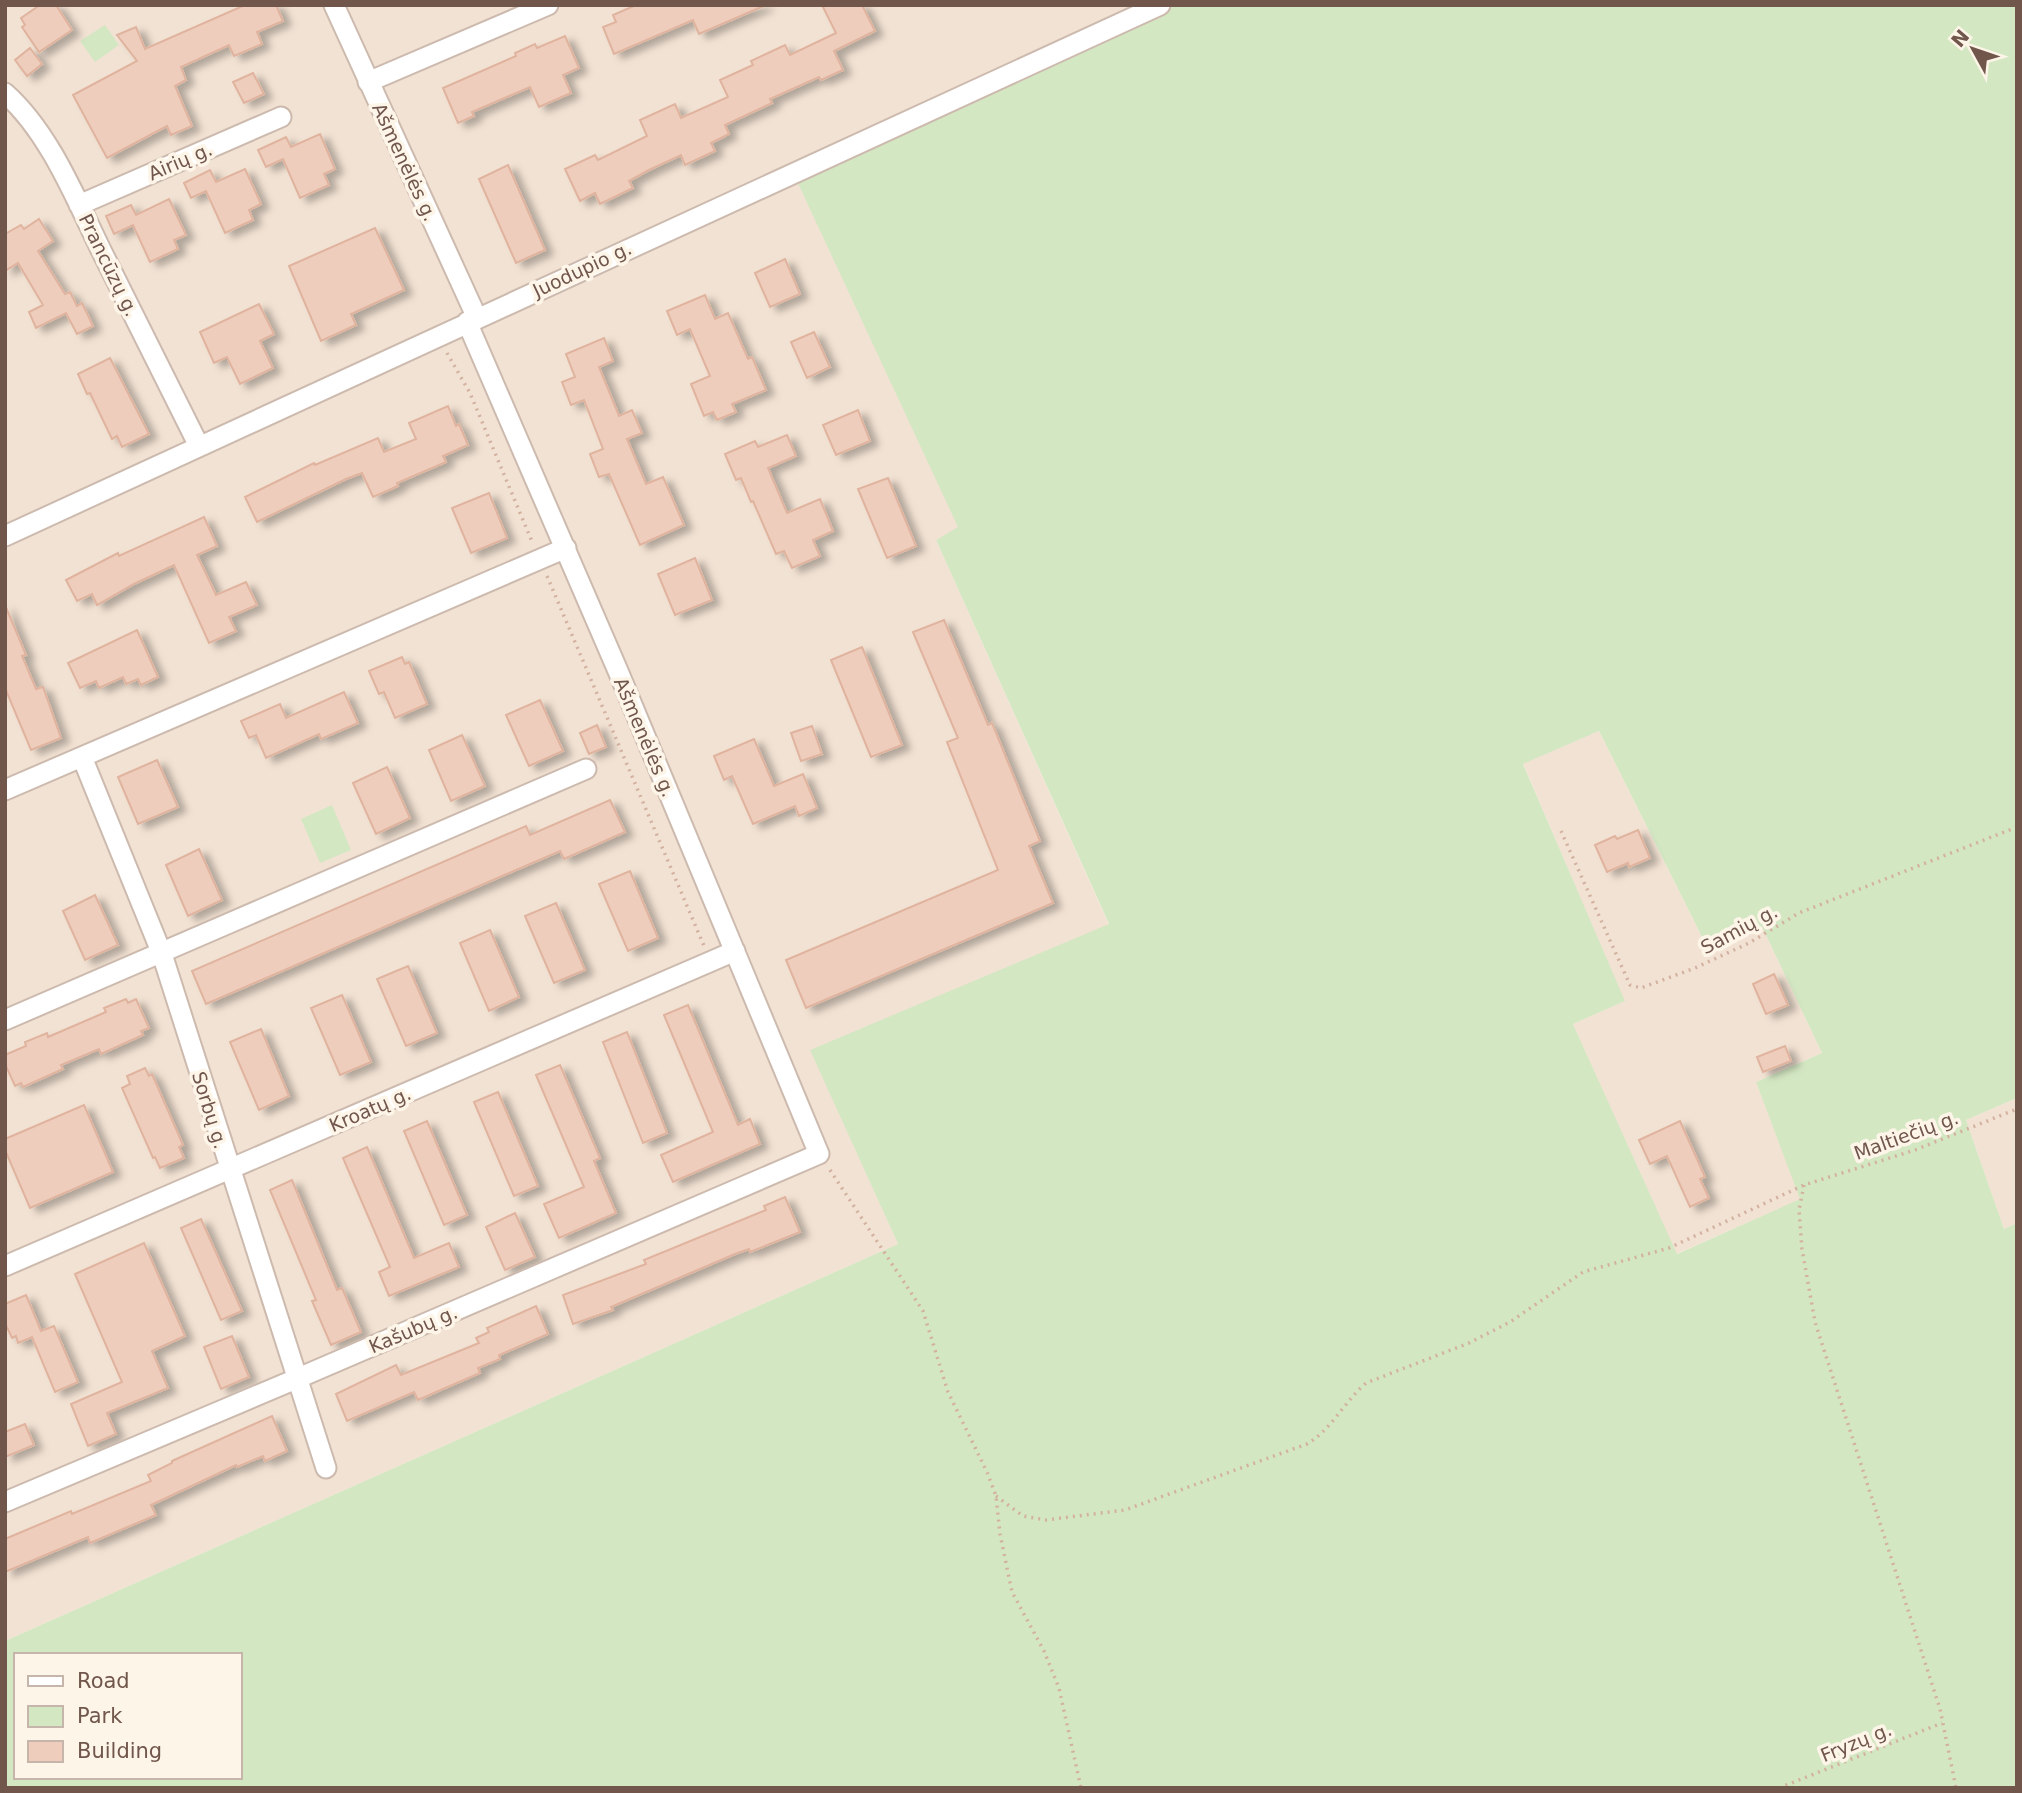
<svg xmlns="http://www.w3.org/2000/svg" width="2022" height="1793" font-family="'DejaVu Sans',sans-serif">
  <defs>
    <filter id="shadow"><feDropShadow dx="8" dy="4.5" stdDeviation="3.5" flood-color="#0004"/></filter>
  </defs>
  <rect width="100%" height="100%" fill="#fbf0e4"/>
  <path fill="#f2e2d3" d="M5 5H1136L925 101 930 114 959 528 936 540 1109 925 811 1050 898 1244 5 1641Z
    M1599 731 1708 949 1762 927 1822 1053 1756 1082 1801 1199 1676 1254 1573 1024 1624 1001 1523 763Z
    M2017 1098V1223L2004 1229 1966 1120Z"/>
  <path fill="#d4e7c3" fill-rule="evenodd" d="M1174 5H2017V1098L1966 1120 2004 1229 2017 1223V1788H5V1641L898 1244 810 1050 1109 924 936 540 958 527 795 177ZM1599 731 1708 949 1762 927 1822 1053 1756 1082 1800 1199 1677 1254 1573 1024 1625 1001 1523 764ZM16 1655H240V1777H16Z
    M105 25 119 45 95 62 80 41Z
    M332 805 351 850 320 863 301 819Z"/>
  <path fill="#eecdbd" stroke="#e0b39e" stroke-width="2" filter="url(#shadow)" d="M40 5H56L72 30 39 52 22 27 25 25 21 18Z
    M245 5H276L283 21 257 32 262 44 234 56 229 45 181 67 186 80 175 86 192 126 171 135 167 126 107 158 73 95 137 61 117 35 136 27 145 49Z
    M636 5H766L699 34 693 20 614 54 603 27 616 22 613 15Z
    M822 5H862L875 31 834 51 843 70 821 80 819 77 770 99 772 103 725 125 729 134 711 143 715 151 685 165 681 155 649 170 629 181 633 188 600 204 595 193 580 201 565 169 595 155 598 160 647 136 640 120 675 104 681 118 728 97 720 80 753 65 751 61 785 45 790 55 836 33Z
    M565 36 579 68 563 75 571 93 539 107 530 87 472 112 474 116 458 123 443 88 516 56 515 53 535 44 537 48Z
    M30 48 42 64 27 76 15 60Z
    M253 73 264 94 244 103 233 82Z
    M320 134 335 169 324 174 329 185 300 198 283 159 266 167 258 150 286 137 291 147Z
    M508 165 545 250 516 263 479 179Z
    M245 169 261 204 249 210 253 220 225 233 206 191 191 198 184 183 210 170 216 182Z
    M169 199 186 235 174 240 178 249 150 262 133 225 114 234 106 216 131 205 136 215Z
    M39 219 53 241 38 251 65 294 70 292 77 306 82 303 93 326 77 334 66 313 36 328 29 312 43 305 18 263 5 271V234L21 225 24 229Z
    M375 228 404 290 351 314 356 325 321 341 289 266Z
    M785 259 800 294 770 307 755 273Z
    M705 295 715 319 728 313 748 359 752 357 766 390 732 404 736 412 717 420 713 412 704 416 691 384 710 376 690 329 677 335 667 311Z
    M259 304 274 334 260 341 273 368 240 384 227 357 214 363 200 332Z
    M814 332 830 367 807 378 791 342Z
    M604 338 613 361 599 367 619 416 632 410 642 433 627 439 646 484 663 477 684 525 640 545 609 474 599 477 590 454 603 449 584 400 571 405 562 382 575 377 566 354Z
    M110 358 149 434 122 447 117 436 112 439 90 393 87 394 78 374Z
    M448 406 456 426 459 424 468 445 443 456 446 462 397 483 398 486 373 497 362 473 346 479 257 522 245 497 314 463 315 465 378 438 384 452 416 439 409 423Z
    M858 410 870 441 836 455 823 425Z
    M787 435 796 456 768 468 787 513 820 499 833 531 813 540 820 556 792 568 784 551 776 554 753 501 751 502 741 478 736 480 725 454 755 441 758 447Z
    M888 478 916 546 887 558 858 489Z
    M489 493 507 538 471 553 452 508Z
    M204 517 217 546 197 555 216 595 246 582 257 605 229 617 236 631 209 643 174 565 134 584 97 605 92 594 77 601 66 580 118 553 119 556Z
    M695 558 712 600 675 615 658 574Z
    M5 605 26 655 22 656 36 689 43 687 61 738 31 750 5 688Z
    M944 620 988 725 992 723 1040 841 1029 846 1053 903 806 1008 786 960 998 870 947 742 958 738 913 632Z
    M137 630 158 677 141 685 138 679 126 684 123 677 99 688 96 681 80 688 68 663Z
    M862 647 902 745 871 757 831 660Z
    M402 657 405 664 409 662 427 704 395 718 384 692 379 694 369 671Z
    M344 692 358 723 321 739 319 734 266 758 256 735 249 738 241 721 280 704 286 718Z
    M540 700 563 751 529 766 506 715Z
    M597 725 606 747 589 754 580 733Z
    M812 726 822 754 801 761 791 733Z
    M462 735 485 786 451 801 429 750Z
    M754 739 774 786 803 774 817 808 799 816 795 806 753 824 732 776 724 780 714 756Z
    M157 760 178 807 138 824 118 777Z
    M387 767 410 818 376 834 353 783Z
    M610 800 625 832 564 859 560 851 206 1004 192 971 526 826 530 835Z
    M1638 830 1650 858 1629 867 1628 863 1607 872 1595 845 1615 836 1617 839Z
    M199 849 222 900 188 916 166 865Z
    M630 871 658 938 628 951 599 884Z
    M95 895 118 945 85 960 63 911Z
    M556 903 585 970 554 983 525 916Z
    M490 930 519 997 489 1011 460 943Z
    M408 966 437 1033 406 1046 377 979Z
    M1774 974 1788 1005 1766 1014 1753 984Z
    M342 995 371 1062 340 1075 311 1008Z
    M126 999 128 1003 136 999 149 1028 141 1031 143 1035 101 1054 99 1049 61 1065 63 1069 23 1087 21 1083 15 1086 5 1064V1055L26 1046 25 1042 47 1033 48 1037 106 1012 104 1008Z
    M688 1005 738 1125 750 1119 760 1144 673 1182 661 1155 713 1132 664 1015Z
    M261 1029 289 1096 259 1110 230 1042Z
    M627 1032 667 1133 643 1143 603 1042Z
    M1785 1046 1791 1061 1763 1072 1757 1057Z
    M560 1065 600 1158 594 1161 616 1213 559 1238 544 1204 584 1187 536 1075Z
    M145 1068 149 1076 152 1074 183 1145 179 1147 184 1158 160 1168 155 1157 153 1158 122 1088 130 1084 127 1076Z
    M498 1092 538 1186 514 1196 474 1102Z
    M84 1105 113 1172 30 1208 5 1150V1139Z
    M427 1121 467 1215 444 1225 404 1131Z
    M1680 1121 1705 1177 1700 1179 1709 1198 1690 1207 1667 1156 1650 1164 1639 1140Z
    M367 1147 414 1258 449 1243 459 1267 389 1296 379 1272 390 1267 343 1158Z
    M292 1180 337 1290 342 1288 361 1332 331 1345 312 1301 316 1300 270 1190Z
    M785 1197 800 1232 750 1252 749 1249 735 1254 611 1307 613 1310 573 1324 563 1295 646 1264 644 1260 766 1210 764 1206Z
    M515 1213 535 1257 505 1270 486 1227Z
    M201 1219 242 1311 221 1320 181 1228Z
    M144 1243 185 1336 152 1351 168 1388 107 1413 116 1434 88 1446 71 1404 122 1382 75 1274Z
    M26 1295 41 1331 54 1326 78 1382 55 1392 32 1337 18 1343 16 1336 12 1338 5 1323V1304Z
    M536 1306 548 1334 499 1355 500 1359 478 1368 480 1373 443 1389 418 1400 414 1392 347 1421 336 1394 396 1365 401 1375 479 1343 476 1338 489 1332 487 1328Z
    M232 1336 249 1377 221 1389 204 1347Z
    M272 1416 287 1451 265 1461 263 1456 237 1467 236 1465 151 1505 156 1515 90 1543 88 1537 5 1572V1539L71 1511 72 1514 151 1481 148 1475 172 1463V1461Z
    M25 1424 34 1445 5 1457V1432Z"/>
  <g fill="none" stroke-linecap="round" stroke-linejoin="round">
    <g stroke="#cdbaae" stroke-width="23">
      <path id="minor" d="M334 5 477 318
        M368 82 548 5
        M5 93C49 132 75 197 100 248 133 314 166 380 199 446
        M79 205 281 117
        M5 536 1160 5
        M82 757 162 954 326 1468
        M5 790 566 548
        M5 1020 586 769
        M5 1266 735 951
        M5 1502 296 1379 819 1154 618 671 467 322"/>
    </g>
    <path stroke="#d3b1a0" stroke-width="3.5" stroke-dasharray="2 5" stroke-linecap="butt" d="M447 353 470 393 533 544
      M547 576 704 946
      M1561 831 1630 985 1641 988 1695 968 1749 943 1799 913 2017 827
      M830 1170 923 1311 948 1392 987 1472 996 1496 1000 1534 1012 1592 1044 1651 1059 1688 1081 1788
      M1804 1185 1799 1210 1802 1249 1815 1322 1940 1709 1956 1788
      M996 1496 1023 1516 1046 1520 1125 1510 1307 1444C1332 1429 1344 1402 1366 1383L1469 1343 1510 1322 1583 1272 1669 1248 1804 1185 1915 1150 2017 1109
      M1779 1788 1942 1723"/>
    <use href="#minor" stroke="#fff" stroke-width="19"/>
  </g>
  <g text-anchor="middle" stroke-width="7" stroke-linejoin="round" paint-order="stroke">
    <g font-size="19" fill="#71564b" stroke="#fef5e9">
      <text transform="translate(180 161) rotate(-23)" y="7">Airių g.</text>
      <text transform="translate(405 162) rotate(65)" y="7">Ašmenėlės g.</text>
      <text transform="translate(109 265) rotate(64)" y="7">Prancūzų g.</text>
      <text transform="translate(582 269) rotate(-25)" y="7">Juodupio g.</text>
      <text transform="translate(645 737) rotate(67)" y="7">Ašmenėlės g.</text>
      <text transform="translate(1739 929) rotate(-28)" y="7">Samių g.</text>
      <text transform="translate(370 1109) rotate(-23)" y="7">Kroatų g.</text>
      <text transform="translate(210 1110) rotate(73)" y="7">Sorbų g.</text>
      <text transform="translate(1906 1135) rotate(-20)" y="7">Maltiečių g.</text>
      <text transform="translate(413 1329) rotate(-23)" y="7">Kašubų g.</text>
      <text transform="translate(1856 1742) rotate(-22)" y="7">Fryzų g.</text>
    </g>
  </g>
  <rect width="2022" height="1793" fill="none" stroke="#71564b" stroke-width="14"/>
  <rect x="14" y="1653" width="228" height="126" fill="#fef5e9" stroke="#c6b5aa" stroke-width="2"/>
  <rect x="28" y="1676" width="35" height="10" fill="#ffffff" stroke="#c6b5aa" stroke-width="2"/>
  <text x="77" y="1688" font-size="21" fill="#71564b">Road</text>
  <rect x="28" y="1706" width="35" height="21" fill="#d4e7c3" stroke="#c6b5aa" stroke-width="2"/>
  <text x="77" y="1723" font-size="21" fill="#71564b">Park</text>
  <rect x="28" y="1741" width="35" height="21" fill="#eecdbd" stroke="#c6b5aa" stroke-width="2"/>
  <text x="77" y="1758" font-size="21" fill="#71564b">Building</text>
  <g transform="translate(1973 49) rotate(310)" stroke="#fef5e9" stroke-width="5" paint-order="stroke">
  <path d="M0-5L12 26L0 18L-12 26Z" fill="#71564b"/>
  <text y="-10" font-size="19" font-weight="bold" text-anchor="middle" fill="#71564b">N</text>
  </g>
</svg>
